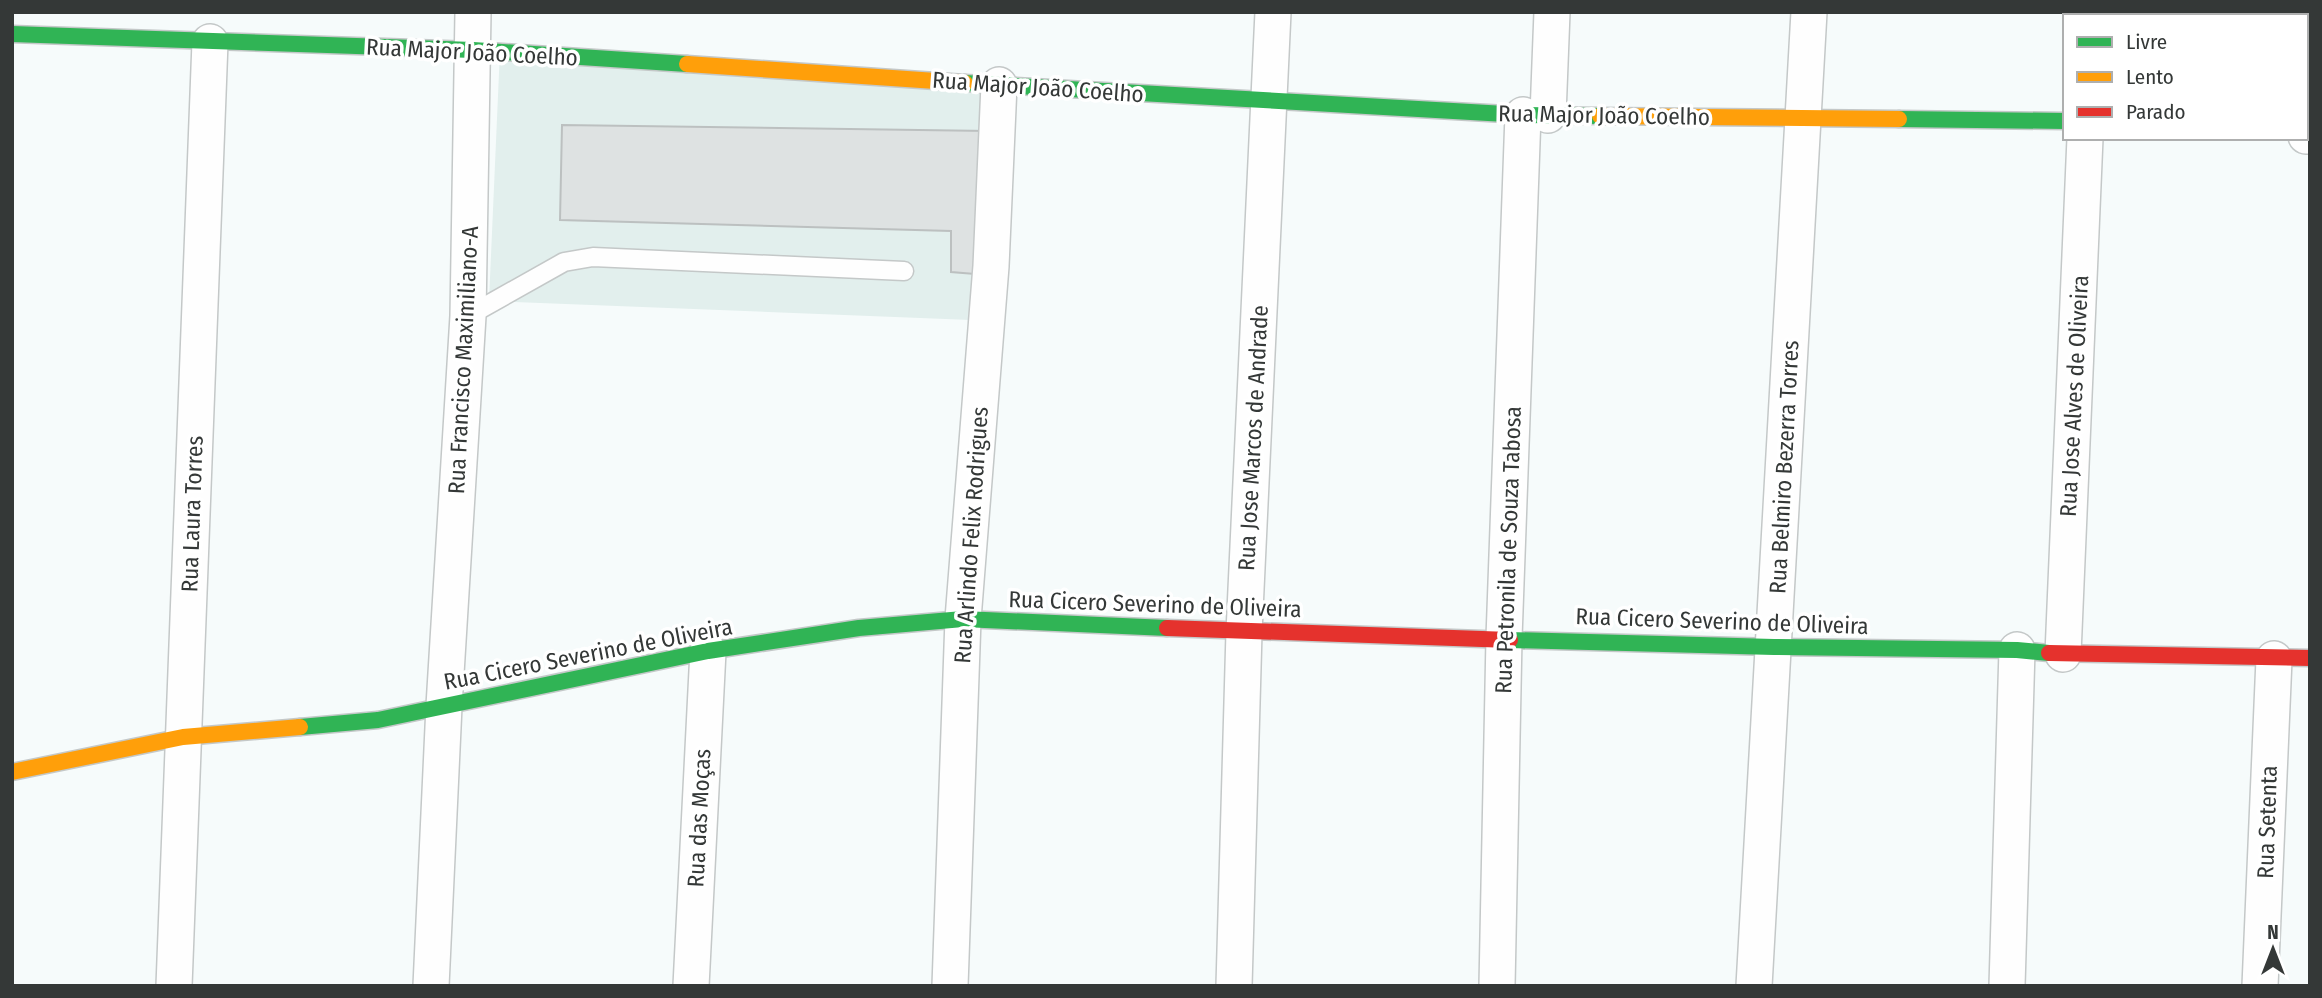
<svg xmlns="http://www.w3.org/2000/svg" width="2322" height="998" font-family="'Fira Sans Condensed',sans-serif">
  <rect width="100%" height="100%" fill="#f6fbfb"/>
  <path fill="#e2efed" d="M500 50 1008 81 996 321 489 301Z"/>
  <path fill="#dee2e2" stroke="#bcc0c0" stroke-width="2" d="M562 125 988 131 987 275 951 272V231L560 220Z"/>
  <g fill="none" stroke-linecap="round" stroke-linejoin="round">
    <g stroke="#c4c8c8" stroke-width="21">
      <path id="lane" d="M468 316 564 262 593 257 904 271"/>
    </g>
    <g stroke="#c4c8c8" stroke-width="38">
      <path id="street" d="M1548 115 1552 12
        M2306 136H2310
        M2063 654 2085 138
        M174 986 210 42
        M431 986 444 706 468 316 473 12
        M691 986 708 651
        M950 986 963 619 991 266 999 85
        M1234 986 1244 632 1273 12
        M1497 986 1504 638 1523 115
        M1754 986 1809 12
        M2007 986 2017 650
        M2260 986 2274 659"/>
    </g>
    <g stroke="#c4c8c8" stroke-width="19">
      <path id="fast" d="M12 34 473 50 687 64
        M965 83 1523 115 1600 116
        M1899 119 2065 121
        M1510 640 1774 647 2017 650 2049 653
        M300 727 378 720 708 651 859 628 963 619 1167 628"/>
    </g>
    <g stroke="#c4c8c8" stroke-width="19">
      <path id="slow" d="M687 64 965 83
        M1600 116 1899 119
        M12 772 183 737 300 727"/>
    </g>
    <g stroke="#c4c8c8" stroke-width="19">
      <path id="jam" d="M1167 628 1510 640
        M2049 653 2310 658"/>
    </g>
    <use href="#lane" stroke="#fefefe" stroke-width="18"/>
    <use href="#street" stroke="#fefefe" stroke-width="35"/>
    <use href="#fast" stroke="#30b455" stroke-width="16"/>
    <use href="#slow" stroke="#ff9f0a" stroke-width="16"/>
    <use href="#jam" stroke="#e5322d" stroke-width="16"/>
  </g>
  <g text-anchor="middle" stroke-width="7" stroke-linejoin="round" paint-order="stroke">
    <g font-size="23" fill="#343837" stroke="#fff">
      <text transform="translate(472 52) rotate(3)" y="8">Rua Major João Coelho</text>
      <text transform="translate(1038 87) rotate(4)" y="8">Rua Major João Coelho</text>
      <text transform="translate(1604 115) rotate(1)" y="8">Rua Major João Coelho</text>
      <text transform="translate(463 360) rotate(-87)" y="8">Rua Francisco Maximiliano-A</text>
      <text transform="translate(2074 396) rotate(-87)" y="8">Rua Jose Alves de Oliveira</text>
      <text transform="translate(1253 438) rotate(-87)" y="8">Rua Jose Marcos de Andrade</text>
      <text transform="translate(1784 467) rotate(-87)" y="8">Rua Belmiro Bezerra Torres</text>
      <text transform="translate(192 514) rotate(-88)" y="8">Rua Laura Torres</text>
      <text transform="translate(971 535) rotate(-86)" y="8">Rua Arlindo Felix Rodrigues</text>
      <text transform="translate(1508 550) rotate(-88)" y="8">Rua Petronila de Souza Tabosa</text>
      <text transform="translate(1155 604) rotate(2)" y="8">Rua Cicero Severino de Oliveira</text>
      <text transform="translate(1722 621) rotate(2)" y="8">Rua Cicero Severino de Oliveira</text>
      <text transform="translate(588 654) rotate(-11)" y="8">Rua Cicero Severino de Oliveira</text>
      <text transform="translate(699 818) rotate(-87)" y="8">Rua das Moças</text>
      <text transform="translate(2267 822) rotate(-88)" y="8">Rua Setenta</text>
    </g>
  </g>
  <rect width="2322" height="998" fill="none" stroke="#343837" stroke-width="28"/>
  <rect x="2063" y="14" width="245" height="126" fill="#ffffff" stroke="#aeafaf" stroke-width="2"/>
  <rect x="2077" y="37" width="35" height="10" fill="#30b455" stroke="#aeafaf" stroke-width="2"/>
  <text x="2126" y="49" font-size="21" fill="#343837">Livre</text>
  <rect x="2077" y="72" width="35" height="10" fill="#ff9f0a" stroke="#aeafaf" stroke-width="2"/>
  <text x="2126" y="84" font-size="21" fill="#343837">Lento</text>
  <rect x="2077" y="107" width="35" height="10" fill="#e5322d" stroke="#aeafaf" stroke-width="2"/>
  <text x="2126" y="119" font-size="21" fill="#343837">Parado</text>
  <g transform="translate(2273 949)" stroke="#ffffff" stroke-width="5" paint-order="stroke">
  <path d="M0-5L12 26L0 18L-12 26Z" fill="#343837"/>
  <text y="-10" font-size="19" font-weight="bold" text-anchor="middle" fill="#343837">N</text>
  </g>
</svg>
